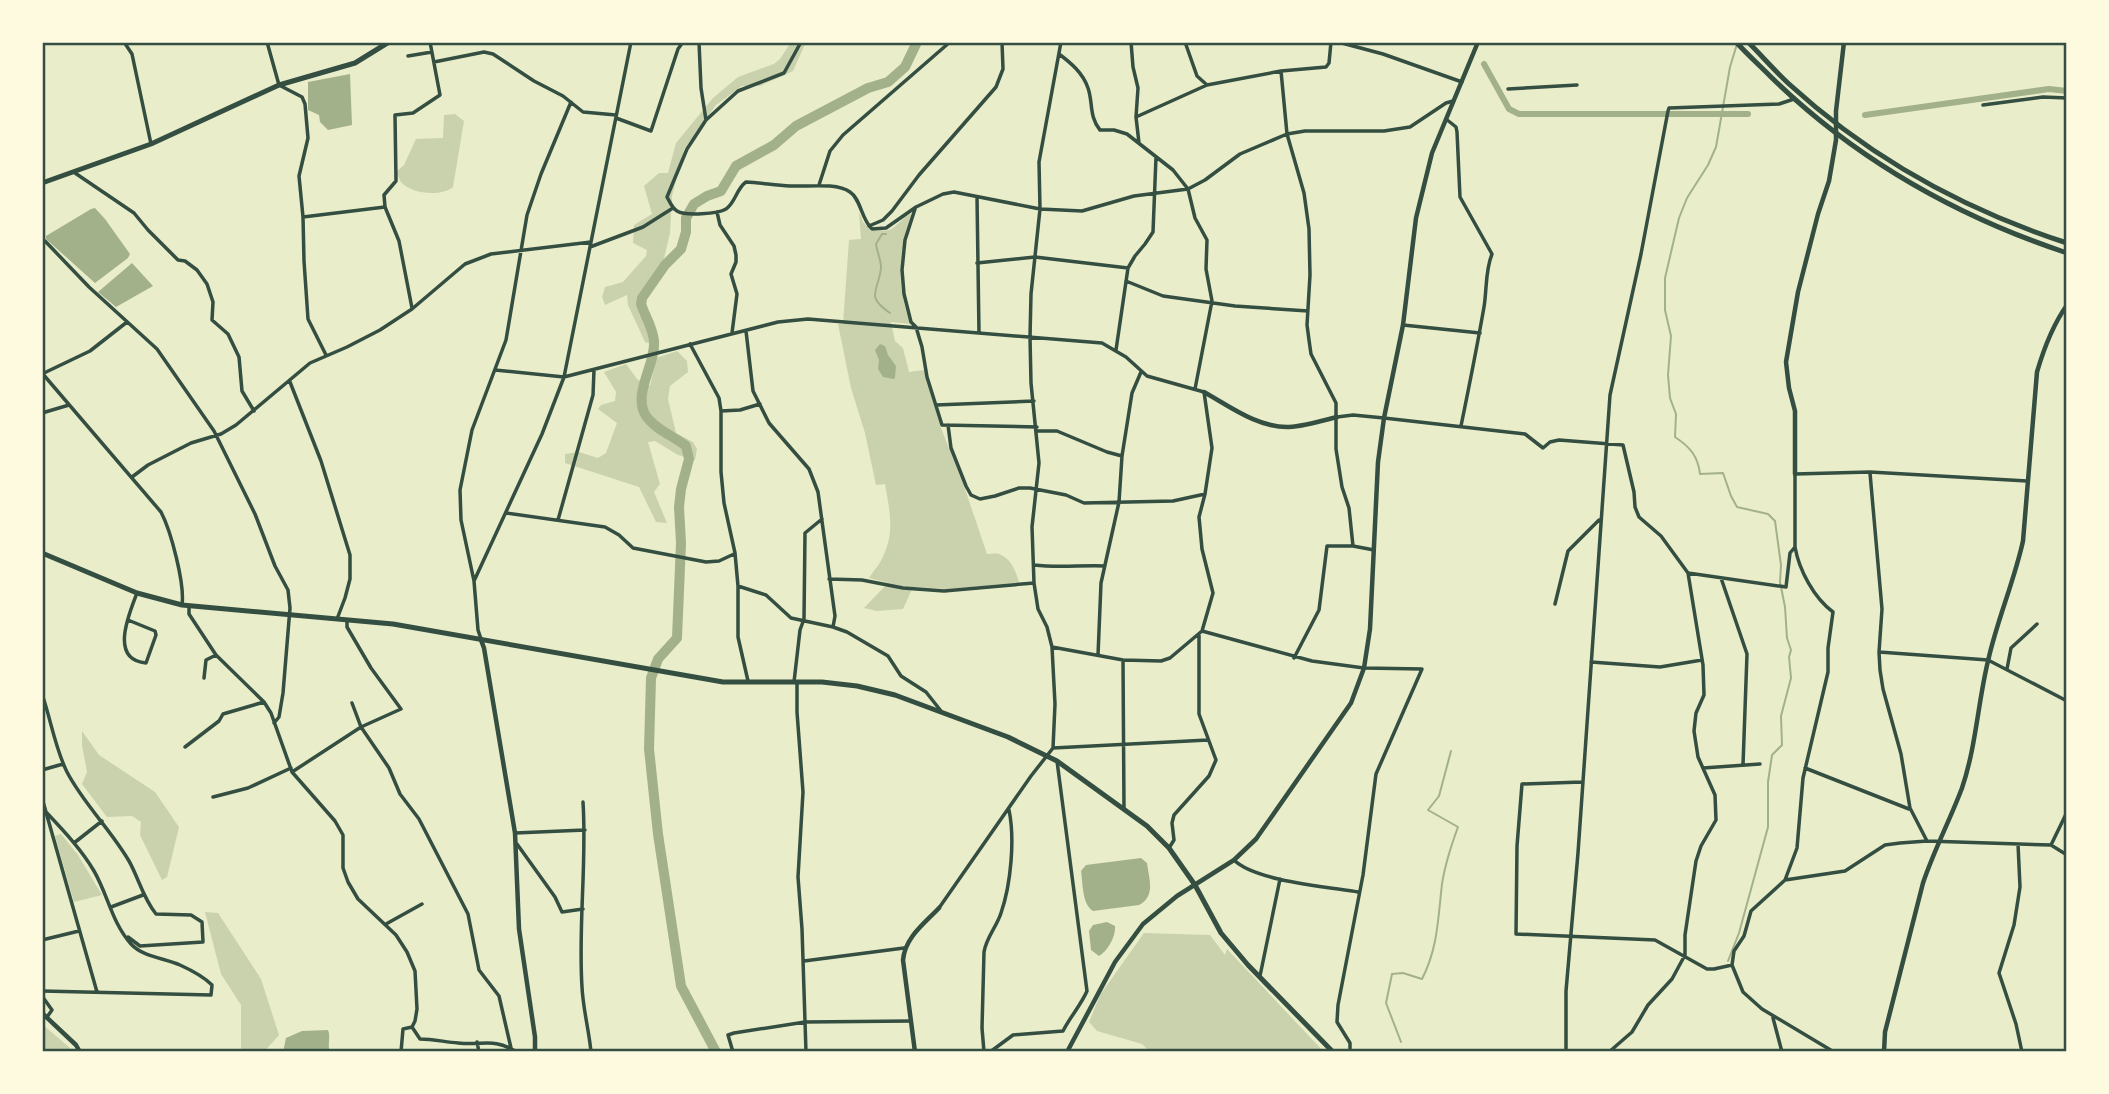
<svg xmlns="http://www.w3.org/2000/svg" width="2109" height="1094" font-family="'Exo 2',sans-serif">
  <rect width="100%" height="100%" fill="#e9edc9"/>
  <path fill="#cad2ad" d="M791 42H806L793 71 760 86H742L716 105 684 149 672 196 670 233 663 263 648 291 646 308 652 327 651 344 645 342 628 305 627 295 605 305 602 297 605 287 623 282 646 256 647 250 633 243 634 225 652 214 644 186 659 173H668L676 143 713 98 738 77 774 64 780 59Z
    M455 114 464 121 453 187C441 197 411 194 401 182 399 179 398 175 396 172L404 165 416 139 443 138 444 115Z
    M859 212 863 222 871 231C876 230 884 231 889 230 899 226 903 215 912 214 898 256 896 281 910 324L891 322 895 341 903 348 909 372 924 370 941 428 965 489 987 554C991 554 995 553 999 554 1011 558 1017 573 1019 583L946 589 913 587 903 609 877 611 864 608 888 583 869 578C874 570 881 563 884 554 895 531 889 508 885 484L876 485 865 433 851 388 838 324H843L849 240 861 239Z
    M677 351 687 361 688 372 670 386 668 399 676 433 693 442 697 449 695 460 678 455 655 441 648 442 660 484 654 492 667 523 656 522 639 487 565 463V454L579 452 598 458 606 453 617 423 598 409 601 405 615 401 616 392 604 372 626 364 637 379 650 386 656 358Z
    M82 731 99 755 155 792 179 827 167 877 162 880 140 835 141 822 132 816 107 817 82 784 87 772 82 745Z
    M61 834 78 855 102 895 74 902 55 836Z
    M205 912 218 913 261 979 279 1035 264 1052H241V1005L221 974Z
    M1144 933 1210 935 1225 955 1227 949 1324 1052H1150L1142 1044 1097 1031 1089 1022 1100 995Z
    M42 1024 70 1048 72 1052H42Z"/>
  <path fill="#a3b18a" d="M350 74 352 125 328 130 320 122 319 115 308 110V82Z
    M95 208 105 219 130 254 128 258 95 283 46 239V236L91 209Z
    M132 263 153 286 116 307 98 292Z
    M880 344 885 346 888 355 896 366 895 378 893 379 883 377 878 369 879 360 875 350Z
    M1141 858 1147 863C1149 879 1156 896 1139 905L1093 911C1082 904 1083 884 1081 871L1086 865Z
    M1107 922 1115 926C1116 936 1108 951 1099 956L1091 950 1089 931 1093 925Z
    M328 1030C331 1038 327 1044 330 1052H283L286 1038 302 1031Z"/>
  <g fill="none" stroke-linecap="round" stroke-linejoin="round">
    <path stroke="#a3b18a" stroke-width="2" d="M886 234H882L876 244C877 252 881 260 881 267 879 292 864 295 890 313
      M655 793 661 834 658 835
      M1728 961 1739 933 1768 827V782L1772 755 1782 745 1781 716 1791 678 1789 657 1791 650 1787 638 1785 607 1780 582 1781 565 1775 521 1768 514 1737 507 1731 496 1723 473 1700 474C1698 456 1690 447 1675 437L1676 414 1670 398 1668 375 1671 336 1665 310V278L1679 218 1687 198 1708 165 1716 147 1730 67 1737 44
      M1401 1042 1386 1003 1392 974 1403 973 1422 979C1438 948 1438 918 1442 884 1445 864 1451 846 1458 827L1428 810 1439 796 1451 751
      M1400 1052V1050"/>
    <path stroke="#a3b18a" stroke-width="6" d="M1484 64 1509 109 1519 114H1748
      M1865 115 2049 89 2067 91"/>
    <path stroke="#a3b18a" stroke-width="10" d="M716 1052 681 986 658 834 649 749 651 678 658 659 677 638 681 543 679 507 681 489 689 459 686 446C673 436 655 429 646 416 632 394 656 364 654 341 653 328 645 316 641 304L642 298 665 265 681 249 686 232V218L694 204 707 196 721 191 736 166 774 145 796 126 868 88 888 82 905 67 917 42"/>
    <path stroke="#344e41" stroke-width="3.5" d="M124 42 132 54 151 144
      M267 42 279 85 302 97 305 104 308 138 299 176 303 217 304 261 308 319 326 355
      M699 42 701 88 706 120
      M801 42 784 73 738 91 706 120 687 149 667 197C670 202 672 208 677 211 685 216 718 214 726 209 736 202 736 189 746 182 761 183 775 185 790 186 806 187 836 182 850 192 861 199 861 219 872 229L886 228 916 207 943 194 954 192 1040 209 1082 211 1134 196 1188 189 1205 180 1240 154 1287 134 1305 131H1384L1410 127 1446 103 1453 101
      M1131 42 1133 67 1138 88 1136 117 1139 143
      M1185 42 1197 76 1207 85
      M1338 42 1383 54 1462 82
      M1059 54C1071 63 1083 73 1088 88 1093 102 1089 117 1100 130H1114L1127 134 1173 170 1188 189 1195 218 1207 240 1206 269 1212 301 1195 389
      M408 56 432 52
      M434 62 484 52 493 54 534 81 563 96 583 112 616 115
      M1281 71 1287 134 1304 193 1309 229 1310 275 1307 325 1309 340 1311 354 1336 403V449L1342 487 1349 508 1353 546
      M1508 89 1577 85
      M1983 105 2043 97 2067 98
      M1136 117 1207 85 1281 71 1326 67 1329 63 1331 42
      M616 118 651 131 678 49 683 42
      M1446 119 1456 127 1457 132 1460 197 1492 254C1485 271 1487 289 1484 307 1477 347 1469 387 1461 426
      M75 173 134 213 148 230 178 260 185 261 197 270 207 284 213 302 212 320 228 334 239 357 242 391 254 411
      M819 185 830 151 843 135 950 42
      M977 197 979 333
      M915 209 905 240 902 270 904 294 911 322 916 327 922 347 927 377 942 425 1037 427
      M717 212 720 225 734 246 736 255V262L731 274 737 294 732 333
      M303 217 385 207
      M869 226 883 220 892 211 919 175 996 87 1003 69 1002 42
      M42 243 45 241 89 287 157 349 214 431 255 514 275 566 288 590 290 608 283 693 279 717 274 723
      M590 247 643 227 673 208
      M977 263 1035 257 1128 268 1116 350
      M1128 268 1135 256 1145 244 1153 232 1156 157
      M1126 281 1163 296 1235 306 1308 311
      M412 308 399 241 385 207 384 195 396 181 395 115 413 113 440 95 430 42
      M1403 325 1480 333
      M746 331 753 391 769 423 809 469 818 492 835 616 833 627 847 632 888 656 901 676 926 692 941 711
      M690 344 719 398 721 411V472L724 503 735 553 738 586V637L748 681
      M495 370 564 377 778 322 808 319 1102 343 1126 357 1147 376 1204 392 1212 448 1205 494 1199 517 1202 549 1213 593 1202 631 1170 658 1161 661 1123 660 1052 647
      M42 373 161 512C171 531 185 584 182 605
      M44 373 90 351 127 322
      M290 382 321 461 350 555V579L345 598 337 619
      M936 405 1034 401
      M721 411 740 410 760 404
      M42 413 69 405
      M1337 417 1353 415 1384 418 1525 434 1543 448 1550 442 1559 440 1623 445 1634 492 1635 507 1639 517 1661 536 1688 573 1703 665 1704 695 1696 713 1694 731 1698 757 1715 795 1716 820 1701 846 1696 861 1685 935V955L1672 979 1648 1005 1632 1032 1609 1052
      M948 425 951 448 966 486 971 495 980 499 995 496 1019 488H1030L1066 495 1084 503 1173 501 1205 494
      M1037 431H1057L1107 452 1122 456
      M1870 473 1882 609 1879 652 1880 670 1883 689 1901 754 1910 808 1927 841
      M132 477 148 465 191 443 221 434 236 425 310 363 347 347 380 330 412 309 465 264 491 254 591 242
      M506 513 605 527 619 535 633 548 706 562 719 561 734 554
      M558 520 593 395 594 370
      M1034 565C1058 568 1081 565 1105 566
      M1688 573 1786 587 1790 553 1795 547
      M1721 578 1747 654 1743 765
      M829 579 862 580 903 588 944 591 1034 583
      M474 581 542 434 564 377 631 42
      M738 586 766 595 791 618 833 627
      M1555 604 1568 551 1599 520
      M189 607V614L216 655 264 702 271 713 292 772 335 821 343 835V868L348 882 358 899 396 935 407 952 415 971 417 1009 415 1021 412 1027
      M128 620 155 631 156 635 146 663C109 660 129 614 137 593
      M1202 631 1312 661 1364 668 1422 669 1376 774 1363 875 1338 1005 1337 1022 1350 1043V1052
      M481 639 478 630 474 581 461 520 460 490 472 430 506 340 527 215 541 174 571 102
      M1879 652 1988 660 2067 701
      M1098 655 1101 583 1119 502 1122 456 1132 393 1141 372
      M1294 658 1319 610 1327 546H1353L1374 550
      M1123 660 1124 809
      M1591 662 1660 667 1702 660
      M2007 669 2011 648 2037 624
      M204 678 206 660 216 655
      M794 682 800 630 804 619 805 533 822 519
      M797 683V712L803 792 798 877 802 929 806 1052
      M42 694C51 720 55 748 67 772 83 803 111 830 129 861 139 879 143 898 156 914L191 915 202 922 203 942 140 946 128 937
      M352 703 361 727 389 768 400 794 419 819 468 914 479 970 499 996 511 1048
      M185 747 219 721 223 714 264 702
      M1053 748 1208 740
      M1703 768 1760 764
      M1805 768 1909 809
      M42 770 63 764
      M292 772 361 727 401 709 371 668 347 627V620
      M1582 782 1522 784 1517 846 1516 934 1655 940 1707 969H1714L1732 965
      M213 797 248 788 291 768
      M42 798 97 992
      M583 802C587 864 578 925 582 987 583 1009 589 1030 591 1052
      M515 833 585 830
      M74 843 102 821
      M517 844 555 897 562 912 583 909
      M2018 844 2020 887 2014 925 1999 973 2016 1024 2022 1052
      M2051 845 2067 812
      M1169 848 1174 840 1172 823 1174 815 1209 776 1216 760 1199 714V635
      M1234 860C1255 881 1328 887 1358 892
      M1785 880 1845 871 1885 845 1900 843 1927 841 2051 845 2067 855
      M111 907 143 895
      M939 908 1031 776 1053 748 1055 704 1052 647 1047 627 1038 609 1034 583 1032 527 1039 463 1031 383 1030 337 1031 294 1040 209 1039 162 1061 42
      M386 924 422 904
      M42 940 79 931
      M804 961 904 948
      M1260 976 1280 879
      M42 991 211 995 212 985C204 977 191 970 180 965 164 958 143 957 131 944 112 923 108 895 94 871 82 850 63 830 46 812
      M42 996 52 1010 47 1017
      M1773 1018 1782 1052
      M412 1027 420 1039C433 1039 445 1042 458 1043 484 1046 492 1037 517 1052
      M477 1042 479 1052
      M401 1052 403 1029 412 1027
      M733 1052 728 1035 734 1033 805 1022 911 1021
      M984 1052 982 1028 984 952C986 938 997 926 1001 913 1011 884 1015 839 1009 810
      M990 1052 1013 1035 1063 1031C1070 1017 1081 1005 1087 991L1057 761
      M1566 1052V991L1578 853 1610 395 1641 254 1668 111 1669 108 1779 104 1794 99
      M1834 1052 1762 1009 1743 992 1732 965 1734 951 1744 936 1751 911 1785 880 1797 848 1803 778 1828 672V648L1833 612C1814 598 1799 570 1795 547V474L1870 472 2027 481"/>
    <path stroke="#344e41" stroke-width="4.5" d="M1204 392C1229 406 1258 428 1289 427 1305 426 1321 421 1337 417
      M1795 474V411L1789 388 1786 362 1798 292 1818 214 1829 181 1836 140V111L1844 42
      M481 640 484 648 515 833 519 929 535 1037V1052
      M42 1013 76 1045 80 1052
      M915 1052 903 960C905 937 925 923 939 908
      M1067 1052 1115 962 1143 924 1177 896 1234 860 1256 839 1351 703 1364 668 1370 629 1378 462 1384 418 1403 325 1416 218 1432 153 1478 42
      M1884 1052 1885 1032 1923 883C1934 850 1950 820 1962 788 1976 747 1978 702 1988 661 1997 620 2014 582 2023 541L2037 372C2044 348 2052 326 2067 305"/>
    <path stroke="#344e41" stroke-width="5" d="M42 183 151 144 279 85 355 63 389 42
      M42 553 137 593 182 605 393 624 723 682H822L857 686 895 695 1008 737 1057 761 1147 826 1169 848 1195 885 1221 933 1248 965 1333 1052"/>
    <path stroke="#344e41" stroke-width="5" d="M1736 42C1747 54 1759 65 1770 76 1855 159 1956 216 2067 253
      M1748 42C1762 56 1775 71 1789 84 1869 157 1965 210 2067 243"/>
  </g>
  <rect width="2109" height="1094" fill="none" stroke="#fefae0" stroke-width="88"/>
  <rect x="44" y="44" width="2021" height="1006" fill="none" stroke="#344e41" stroke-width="2.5"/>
</svg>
